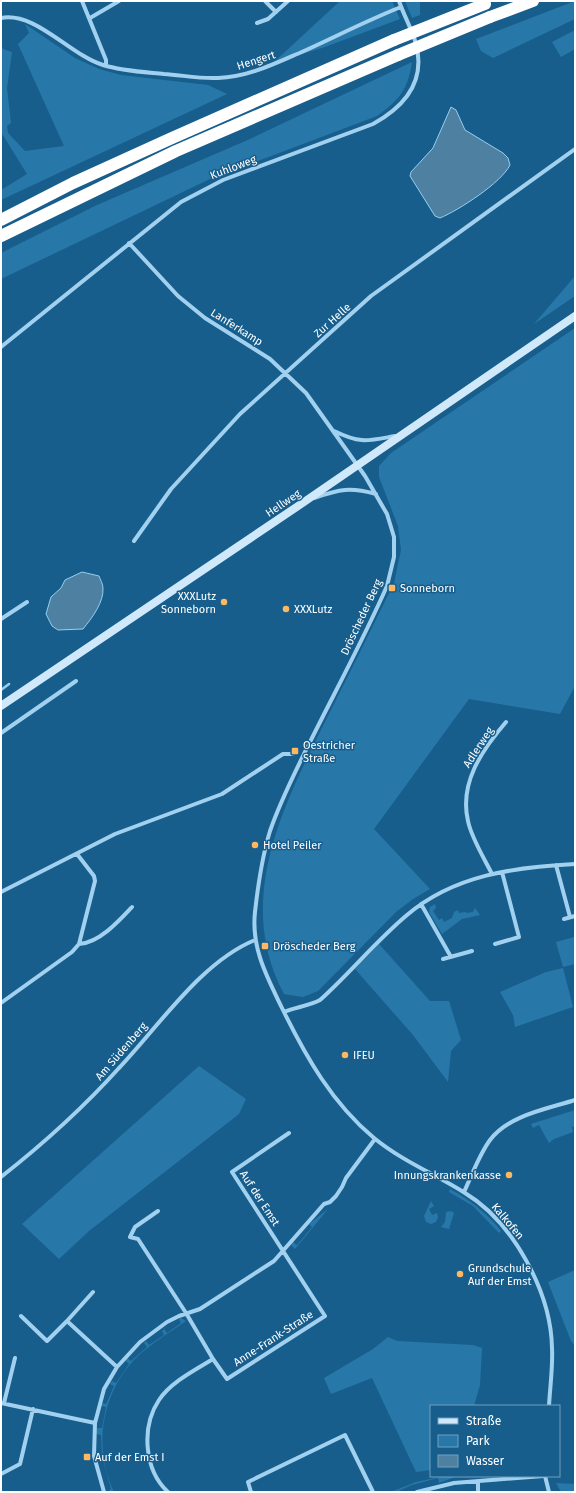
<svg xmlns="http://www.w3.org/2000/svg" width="576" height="1493" font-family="'Fira Sans',sans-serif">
  <rect width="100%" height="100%" fill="#175e8d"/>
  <path fill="#2778a9" d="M340 1H392L400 19 325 47 273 63Z
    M405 1H420V15L412 18Z
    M575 1V19L493 58 481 51 476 39Z
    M25 24 75 58 99 69 121 75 208 85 227 94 1 200V190L27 174 1 132V44L3 49 12 52 7 88 11 123 7 126 8 133 25 151 64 146 18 44 29 33Z
    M575 30V49L561 57 552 42Z
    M412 62C408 90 399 100 377 116L210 179 1 279V253L97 205 250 139Z
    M575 276V296L534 324Z
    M575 328V686L560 714 469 699 374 829 430 889 413 899 396 912 318 991 303 997 284 994C233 899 285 802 328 716 350 672 372 628 394 583L401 550 398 526 379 477V466L391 453Z
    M435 904 436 908 433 911 439 920 442 918 444 922 452 918 454 912 458 910 459 913 465 912 467 913 473 912 475 908 480 915 462 919 442 934 429 912 430 907Z
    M574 937 575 964 563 967 556 942Z
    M379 944 430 1001H449L461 1040 451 1051 448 1082 413 1035 355 969Z
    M563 968 573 1007 515 1027 513 1015 500 992 546 972Z
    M199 1066 246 1099 239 1114 89 1231 59 1259 22 1224Z
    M575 1110V1126L572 1127 573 1132 554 1139 549 1143 539 1125 533 1128 531 1124Z
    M450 1189C471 1201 487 1213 501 1231L499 1233 473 1206 449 1192Z
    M431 1201 434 1206 429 1209 432 1215 437 1213 438 1217 436 1222 431 1224 426 1222 424 1216Z
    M328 1209 295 1249 291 1245 293 1242 297 1245 312 1227 309 1224Z
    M451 1211 454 1213 449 1229 441 1227 445 1222 446 1212Z
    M575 1270V1346L571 1341 548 1282Z
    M181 1318 186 1321C169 1333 150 1344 135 1359 101 1394 93 1449 114 1492H107L111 1489 103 1460H97V1458L102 1457 101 1435 96 1434 97 1428H102L106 1407 101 1406 102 1403 106 1404 114 1386 110 1384 112 1381 116 1383 129 1364 126 1361 127 1358 131 1361 147 1347 144 1343 146 1341 149 1345 164 1335 162 1331 164 1329 167 1333 181 1323 179 1319Z
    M388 1337 397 1341 473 1345 482 1348 480 1385 474 1406H431V1470L416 1472 372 1378 331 1394 324 1378 373 1349Z
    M444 1476 455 1477 439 1483 438 1478 412 1485 396 1492H391L416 1482Z
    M556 1483 575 1484V1492H561Z"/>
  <path fill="#4e81a1" stroke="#95cff1" d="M451 107 456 110 465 130 503 153 508 158 510 165C501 183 459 210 440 218L435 216 410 176 411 172 433 148Z
    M82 572 99 576C100 579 103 584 103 588 104 602 92 618 83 629L58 630 52 626 46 614 51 597 61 588 65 580Z"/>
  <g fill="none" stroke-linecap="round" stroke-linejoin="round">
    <path stroke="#95cff1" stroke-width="2.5" d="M1 690 9 684"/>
    <path stroke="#a2d1ef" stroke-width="4" d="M82 1 106 60V66
      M265 1 276 12
      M1 18C35 11 70 55 103 65 122 71 144 72 164 74 181 75 200 79 218 78 249 77 276 63 304 51 337 36 368 20 401 7
      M90 18 119 1
      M257 23 268 19 288 1
      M129 243 178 296 205 318 270 359 306 393 365 476 387 514 394 537V557L387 586C364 638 337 688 312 738 297 768 281 799 270 831 262 857 258 885 255 912 251 948 267 977 282 1008 306 1057 332 1103 374 1138 402 1161 435 1174 465 1193 513 1222 551 1292 552 1348 553 1367 550 1387 549 1406
      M1 347 181 202 223 180 373 124C404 107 426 82 416 44 412 29 404 16 399 1
      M334 431C361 444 367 441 395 436
      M314 498C340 489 350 487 376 494
      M134 541 171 489 240 414 371 296 575 149
      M1 619 27 602
      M1 733 76 681
      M556 865 570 917
      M492 874C484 858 471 837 468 821 459 783 482 750 506 722
      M1 892 115 834 222 794 283 754H293
      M421 904 451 957
      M564 919 575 916
      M79 944C99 943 119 921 132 907
      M495 944 519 937 502 872
      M443 959 472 951
      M1 1003 72 952 79 944 95 881 94 876 77 854
      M284 1012C296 1007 309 1006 320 1000 350 973 376 941 407 915 454 875 515 867 575 864
      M1 1177C43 1144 83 1108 119 1068 159 1026 201 962 255 940
      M464 1192C472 1175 479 1155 490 1140 509 1115 547 1109 575 1100
      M158 1211 135 1227 130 1237 138 1239 186 1313 213 1359C195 1370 171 1382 159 1400 141 1427 144 1470 168 1492
      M93 1292 67 1321 117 1367
      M21 1316 47 1341 67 1321
      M213 1359 227 1379 325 1316 232 1172 289 1133
      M1 1403 95 1423
      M4 1403 15 1358
      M1 1474 20 1464 33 1409
      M545 1476 549 1492
      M478 1482V1492
      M104 1492 94 1456 95 1423 104 1389 117 1367 140 1342 167 1322 179 1316 200 1309 274 1261 324 1204 330 1202 336 1196 342 1187 346 1178 375 1139
      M251 1492 248 1482 345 1435 373 1492
      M417 1492 454 1483 543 1476"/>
    <path stroke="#d0e9fa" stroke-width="8" d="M1 706 304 502 575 316"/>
    <path stroke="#fff" stroke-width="12" d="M490 17 533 1
      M1 220 73 183 172 138 394 40
      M1 236 176 151 398 55"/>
    <path stroke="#fff" stroke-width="12" d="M394 40 485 4
      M398 55 490 17"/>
  </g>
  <g fill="#ffb760" stroke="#175e8d" stroke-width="1.5">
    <rect x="388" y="584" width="8" height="8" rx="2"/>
    <circle cx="224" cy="602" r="4"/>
    <circle cx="286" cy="609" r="4"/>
    <rect x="291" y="747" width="8" height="8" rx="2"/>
    <circle cx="255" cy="845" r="4"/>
    <rect x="261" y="942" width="8" height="8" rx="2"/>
    <circle cx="345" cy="1055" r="4"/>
    <circle cx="509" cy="1175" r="4"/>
    <circle cx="460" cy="1274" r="4"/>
    <rect x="83" y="1453" width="8" height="8" rx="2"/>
  </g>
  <g text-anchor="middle" stroke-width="3" stroke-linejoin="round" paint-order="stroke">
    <g font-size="11" fill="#fff" stroke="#175e8d">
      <text transform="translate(256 60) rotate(-18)" y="4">Hengert</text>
      <text transform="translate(233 167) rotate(-21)" y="4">Kuhloweg</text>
      <text transform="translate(332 320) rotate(-42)" y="4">Zur Helle</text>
      <text transform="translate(237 327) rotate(32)" y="4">Lanferkamp</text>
      <text transform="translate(283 503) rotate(-34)" y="4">Hellweg</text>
      <text transform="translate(361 617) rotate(-65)" y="4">Dröscheder Berg</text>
      <text transform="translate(478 747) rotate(-57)" y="4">Adlerweg</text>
      <text transform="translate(121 1051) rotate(-49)" y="4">Am Südenberg</text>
      <text transform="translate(260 1198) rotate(57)" y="4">Auf der Emst</text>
      <text transform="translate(508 1221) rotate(50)" y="4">Kalkofen</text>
      <text transform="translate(273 1338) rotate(-33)" y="4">Anne-Frank-Straße</text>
    </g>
    <g font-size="11" fill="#fff" stroke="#175e8d" text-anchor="start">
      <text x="400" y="592">Sonneborn</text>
      <text x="216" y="600" text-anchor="end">XXXLutz<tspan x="216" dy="13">Sonneborn</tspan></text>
      <text x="294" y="613">XXXLutz</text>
      <text x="303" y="749">Oestricher<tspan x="303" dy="13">Straße</tspan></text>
      <text x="263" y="849">Hotel Peiler</text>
      <text x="273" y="950">Dröscheder Berg</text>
      <text x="353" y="1059">IFEU</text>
      <text x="501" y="1179" text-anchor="end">Innungskrankenkasse</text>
      <text x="468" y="1272">Grundschule<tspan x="468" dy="13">Auf der Emst</tspan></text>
      <text x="95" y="1461">Auf der Emst I</text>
    </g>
  </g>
  <rect width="576" height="1493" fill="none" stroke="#ffffff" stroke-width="4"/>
  <rect x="430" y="1405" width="130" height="72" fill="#175e8d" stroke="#749ebb"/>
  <rect x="438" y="1418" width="20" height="6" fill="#d0e9fa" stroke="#749ebb"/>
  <text x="466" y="1425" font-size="12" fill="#ffffff">Straße</text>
  <rect x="438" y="1435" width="20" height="12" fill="#2778a9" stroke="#749ebb"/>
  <text x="466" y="1445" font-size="12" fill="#ffffff">Park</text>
  <rect x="438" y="1455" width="20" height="12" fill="#4e81a1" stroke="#749ebb"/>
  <text x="466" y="1465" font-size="12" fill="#ffffff">Wasser</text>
</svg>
